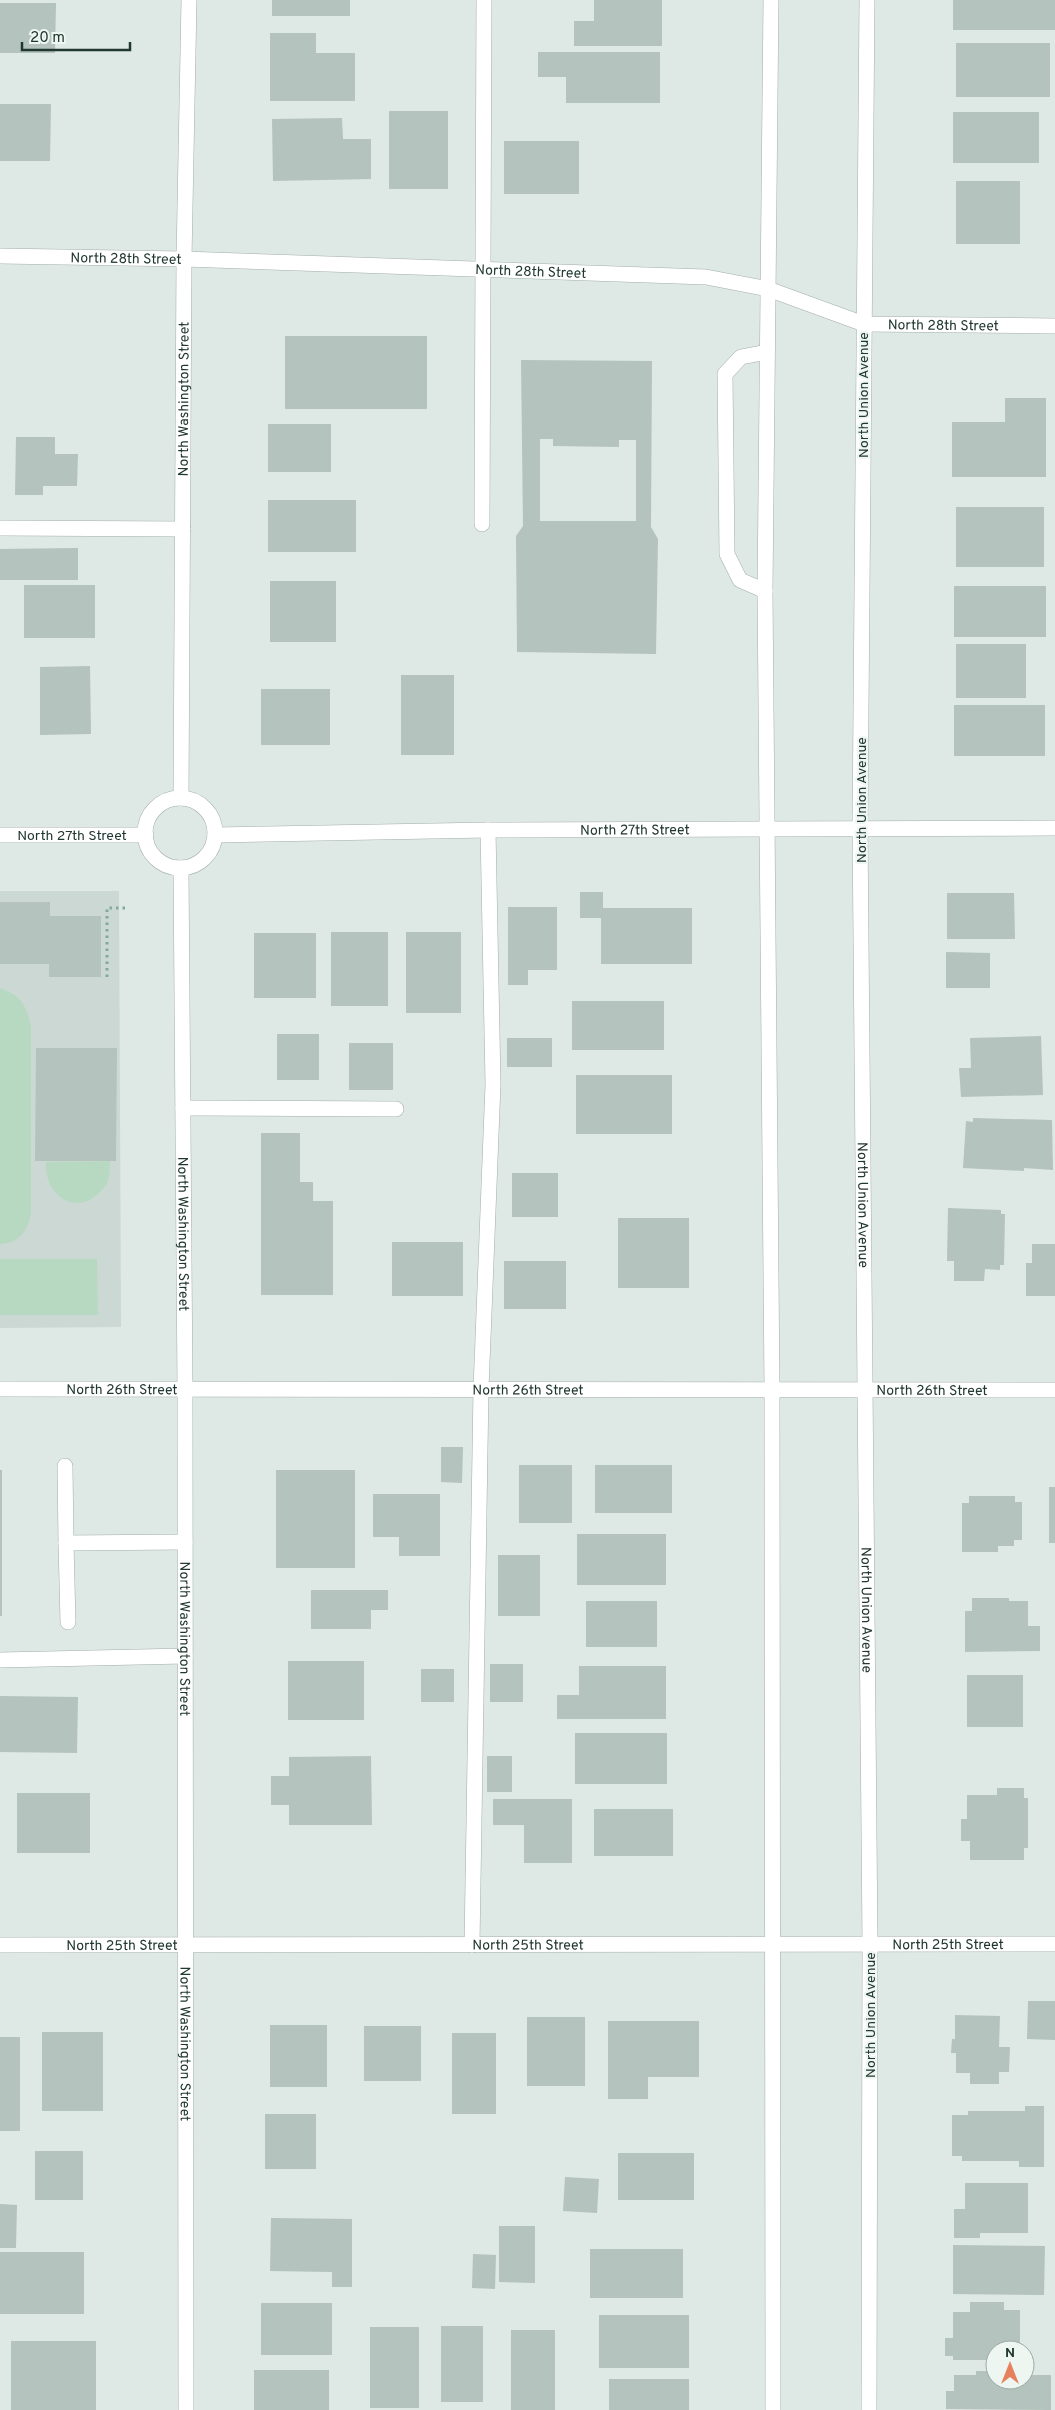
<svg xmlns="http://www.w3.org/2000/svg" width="1055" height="2410" font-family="Overpass,sans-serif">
  <rect width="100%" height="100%" fill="#dee8e4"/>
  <path fill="#ccd8d3" d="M0 891H119L121 1327 0 1328Z"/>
  <path fill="#b8d9c1" d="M0 988C22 996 25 1004 31 1025V1213C28 1230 19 1244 0 1244Z
    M110 1161C110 1167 110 1174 108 1181 107 1184 104 1187 102 1190 78 1218 44 1197 46 1162Z
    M0 1259H97L98 1315H0Z"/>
  <path fill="#b4c3bd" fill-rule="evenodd" d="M272 0H350V16H272Z
    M594 0H662V46H574V21H594Z
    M953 0H1055V30H953Z
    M0 3H56L55 53H0Z
    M270 33H316V53H355V101H270Z
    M956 43H1050V97H956Z
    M538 52H660V103H566V77H538Z
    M0 104H51L50 161H0Z
    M389 111H448V189H389Z
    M953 112H1039V163H953Z
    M342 118 343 139H371V179L273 181 272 119Z
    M504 141H579V194H504Z
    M956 181H1020V244H956Z
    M285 336H427V409H285Z
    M521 360 652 361 651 527 658 539 656 654 517 652 516 536 523 526ZM540 439H553V446L619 447V440H636V521H540Z
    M1005 398H1046V477H952V422H1005Z
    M268 424H331V472H268Z
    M16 437H55V454H78L77 486H43V495H15Z
    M268 500H356V552H268Z
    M956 507H1044V567H956Z
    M78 548V580H0V549Z
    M270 581H336V642H270Z
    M24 585H95V638H24Z
    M954 586H1046V637H954Z
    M956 644H1026V698H956Z
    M90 666 91 734 40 735V667Z
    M401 675H454V755H401Z
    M261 689H330V745H261Z
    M954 705H1045V756H954Z
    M580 892H603V908H692V964H601V918H580Z
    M947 893H1014L1015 939H947Z
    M0 902H50V916H101V977H49V964H0Z
    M508 907H557V970H528V985H508Z
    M331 932H388V1006H331Z
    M406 932H461V1013H406Z
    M254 933H316V998H254Z
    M946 952 990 953V988H946Z
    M572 1001H664V1050H572Z
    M277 1034H319V1080H277Z
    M1041 1036 1043 1095 961 1097 959 1068H971L970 1038Z
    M507 1038H552V1067H507Z
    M349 1043H393V1090H349Z
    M36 1048H117L116 1161H35Z
    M576 1075H672V1134H576Z
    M973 1118 1052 1120 1053 1170 1024 1168V1171L963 1168 966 1121 973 1122Z
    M261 1133H300V1182H313V1201H333V1295H261Z
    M512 1173H558V1217H512Z
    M948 1208 1001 1210V1214H1005L1004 1265H1000V1270L985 1269 984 1281H954V1261H947Z
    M618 1218H689V1288H618Z
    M392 1242H463V1296H392Z
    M1032 1244H1055V1296H1026V1263H1032Z
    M504 1261H566V1309H504Z
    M441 1447H463L462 1483 441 1482Z
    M519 1465H572V1523H519Z
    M595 1465H672V1513H595Z
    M0 1470H2V1616H0Z
    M276 1470H355V1568H276Z
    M1049 1487H1055V1543H1049Z
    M373 1494H440V1556H399V1537H373Z
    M969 1496H1015V1502H1022V1540H1014V1546H998V1552H962V1503H969Z
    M577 1534H666V1585H577Z
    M498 1555H540V1616H498Z
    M311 1590H388V1610H371V1629H311Z
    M972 1598H1009V1601H1028V1626H1040V1651L965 1652V1611H972Z
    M586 1601H657V1647H586Z
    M288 1661H364V1720H288Z
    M490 1664H523V1702H490Z
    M579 1666H666V1719H557V1695H579Z
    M421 1669H454V1702H421Z
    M967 1675H1023V1727H967Z
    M0 1696 78 1697 77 1753 0 1752Z
    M575 1733H667V1784H575Z
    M371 1756 372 1825H289V1805H271V1776H289V1757Z
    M487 1756H512V1792H487Z
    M997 1788H1024V1798H1028V1848H1024V1860H970V1841H961V1819H967V1795H997Z
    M17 1793H90V1853H17Z
    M493 1799H572V1863H524V1825H493Z
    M594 1809H673V1856H594Z
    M1028 2001H1055V2040L1027 2039Z
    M955 2015 1000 2016 999 2047H1010L1009 2072H999V2084H970V2073H956V2053H951L952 2039H955Z
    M527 2017H585V2086H527Z
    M608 2021H699V2077H648V2099H608Z
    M270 2025H327V2087H270Z
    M364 2026H421V2081H364Z
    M42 2032H103V2111H42Z
    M452 2033H496V2114H452Z
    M0 2037H20V2131H0Z
    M1025 2106H1044V2167H1019V2161H962V2156H952V2115H968V2111H1025Z
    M265 2114H316V2169H265Z
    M35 2151H83V2200H35Z
    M618 2153H694V2200H618Z
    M565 2177 599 2179 597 2213 563 2211Z
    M965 2183H1028V2233H980V2238H954V2209H965Z
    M0 2204 17 2205 16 2248H0Z
    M271 2218 352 2219V2287H332V2272L270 2271Z
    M499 2226H535V2283L499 2282Z
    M953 2245 1045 2246 1044 2295 953 2294Z
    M590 2249H683V2298H590Z
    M0 2252H84V2314H0Z
    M473 2254 496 2255 495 2289 472 2288Z
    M970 2302H1004V2310H1020V2350H995V2360H953V2356H945V2338H953V2312H970Z
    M261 2303H332V2355H261Z
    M599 2315H689V2368H599Z
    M441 2326H483V2402H441Z
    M370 2327H419V2408H370Z
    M511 2330H555V2410H511Z
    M11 2341H96V2410H11Z
    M254 2370H329V2410H254Z
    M976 2371H995V2380H1025V2375H1051V2410L946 2409V2391H954V2375H976Z
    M609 2379H689V2410H609Z"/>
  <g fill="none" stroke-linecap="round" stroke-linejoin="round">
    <g stroke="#a2afab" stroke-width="16">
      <g id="minor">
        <path d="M771 0 765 591 772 1389 773 2410"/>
        <path id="s1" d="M867 0 860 828 870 1944 869 2410"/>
        <path id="s2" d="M0 256 184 259 706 277 768 289 864 324 1055 326"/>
        <path d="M482 524 484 0"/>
        <path d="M0 528 183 529"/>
        <path d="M765 591 740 580 727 554 725 374 741 357 767 352"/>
        <path id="s3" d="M181 798 184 259 189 0"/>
        <circle cx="180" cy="833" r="35"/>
        <path id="s4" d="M0 835H146"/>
        <path id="s5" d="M215 835 488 830 1055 828"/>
        <path id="s6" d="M181 868 185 1389 186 2410"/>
        <path d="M183 1108 396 1109"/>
        <path id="s7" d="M0 1389 1055 1390"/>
        <path d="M65 1466 66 1543 185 1542"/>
        <path d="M66 1543 68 1622"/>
        <path d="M0 1660 185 1656"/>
        <path id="s8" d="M0 1945 1055 1944"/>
        <path d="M472 1945 481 1389 493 1084 488 830"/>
      </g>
    </g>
    <path stroke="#81aa9e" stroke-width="3" stroke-dasharray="2.5 4" stroke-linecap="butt" d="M107 977V908H125"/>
    <use href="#minor" stroke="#fff" stroke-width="15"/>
  </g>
  <g text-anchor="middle" stroke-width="4" stroke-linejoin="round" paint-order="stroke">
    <g font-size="14" fill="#213731" stroke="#eef6f2">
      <text dy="5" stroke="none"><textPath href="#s2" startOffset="126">North 28th Street</textPath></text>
      <text dy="5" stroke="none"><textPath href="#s2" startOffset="531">North 28th Street</textPath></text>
      <text dy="5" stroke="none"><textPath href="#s2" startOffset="951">North 28th Street</textPath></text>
      <text transform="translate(863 395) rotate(-90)" y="5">North Union Avenue</text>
      <text dy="5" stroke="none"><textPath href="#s3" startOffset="399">North Washington Street</textPath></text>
      <text transform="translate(861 800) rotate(-90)" y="5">North Union Avenue</text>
      <text dy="5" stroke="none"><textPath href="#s5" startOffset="420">North 27th Street</textPath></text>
      <text dy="5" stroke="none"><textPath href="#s4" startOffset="72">North 27th Street</textPath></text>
      <text dy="5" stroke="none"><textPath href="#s1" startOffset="1205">North Union Avenue</textPath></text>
      <text dy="5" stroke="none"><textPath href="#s6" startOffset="366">North Washington Street</textPath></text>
      <text dy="5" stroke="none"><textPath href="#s7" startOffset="122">North 26th Street</textPath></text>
      <text dy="5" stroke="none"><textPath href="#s7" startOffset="528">North 26th Street</textPath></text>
      <text dy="5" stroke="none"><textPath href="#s7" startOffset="932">North 26th Street</textPath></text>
      <text dy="5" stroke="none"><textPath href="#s1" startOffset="1610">North Union Avenue</textPath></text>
      <text dy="5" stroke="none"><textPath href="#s6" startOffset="771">North Washington Street</textPath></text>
      <text dy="5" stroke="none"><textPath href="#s8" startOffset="948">North 25th Street</textPath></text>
      <text dy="5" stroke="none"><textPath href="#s8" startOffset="122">North 25th Street</textPath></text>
      <text dy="5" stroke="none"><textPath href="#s8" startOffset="528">North 25th Street</textPath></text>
      <text transform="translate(870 2015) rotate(-90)" y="5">North Union Avenue</text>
      <text dy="5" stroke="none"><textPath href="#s6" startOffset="1176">North Washington Street</textPath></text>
    </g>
  </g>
  <g transform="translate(1010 2365)"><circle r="24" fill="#eef6f2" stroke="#9caaa5"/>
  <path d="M0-4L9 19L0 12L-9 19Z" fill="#e7815d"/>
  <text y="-8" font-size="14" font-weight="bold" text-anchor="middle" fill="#213731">N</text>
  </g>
  <path d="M22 42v8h108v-8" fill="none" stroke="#213731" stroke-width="2.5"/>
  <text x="30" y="42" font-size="15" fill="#213731" stroke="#eef6f2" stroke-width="4" paint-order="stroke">20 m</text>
</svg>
